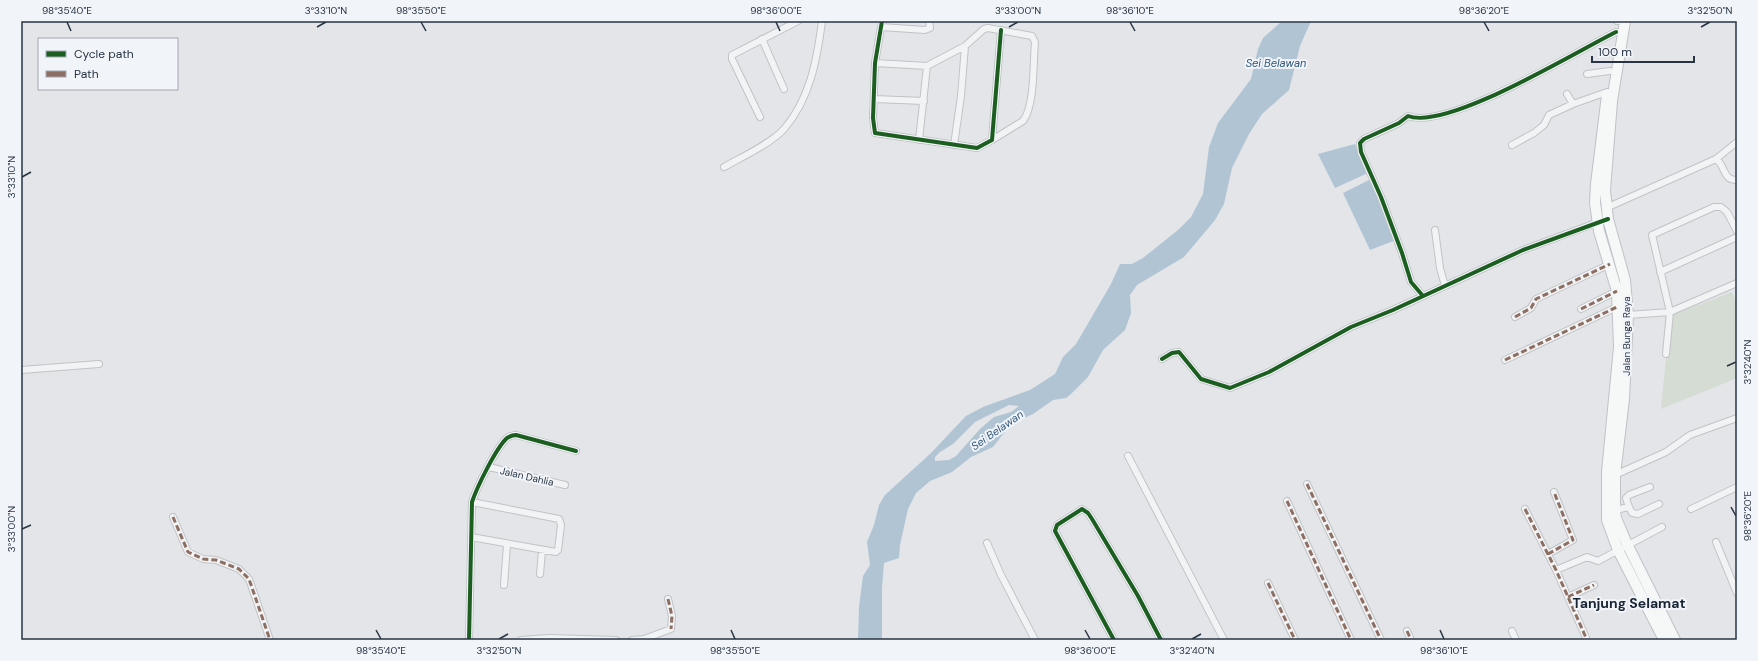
<svg xmlns="http://www.w3.org/2000/svg" width="1758" height="661" font-family="'DM Sans',sans-serif">
  <rect width="100%" height="100%" fill="#e3e5e8"/>
  <path fill="#d4dcd3" d="M1732 292 1737 304V378L1661 409 1670 316Z"/>
  <path fill="#b0c4d4" fill-rule="evenodd" d="M1282 21H1311L1300 46 1289 90 1262 114 1249 134 1232 168 1224 204 1215 220 1184 257 1137 285 1130 295 1131 313 1125 330 1103 350 1088 377 1071 394 1066 398 1053 400 1033 414 1011 424 993 447 971 457 952 472 930 481 916 493 908 509 900 545 899 558 884 563 882 588V640H858L859 607 863 576 870 565 867 542 874 525 879 505 885 495 931 453 966 416 983 407 1030 390 1055 374 1063 357 1076 344 1111 284 1120 264H1132L1143 258 1178 230 1191 217 1203 194 1209 147 1218 123 1251 79 1258 49 1263 38ZM1009 405 1019 406 1011 412 994 417 980 429 956 456 949 460 935 461V457L940 452 953 444 975 422Z
    M1355 144 1368 173 1335 188 1318 154Z
    M1371 179 1396 240 1370 250 1343 193Z"/>
  <g fill="none" stroke-linecap="round" stroke-linejoin="round">
    <g stroke="#c1c3c6" stroke-width="8">
      <path id="minor" d="M882 21 875 63 873 118 875 133 977 148 992 140 1001 30
        M1617 21H1618
        M881 27 925 30 930 28 929 21
        M762 39 784 89
        M875 63 927 66 965 46 984 29 988 28 1032 36 1035 42C1033 62 1035 106 1023 121L992 140
        M1587 74 1610 71
        M1567 94 1573 104
        M874 99 924 101
        M760 117 732 59V55L798 21
        M919 140 927 66
        M954 145 961 96 965 46
        M1512 145 1534 133 1544 125 1549 115 1573 104 1607 92
        M1716 159C1726 166 1722 180 1737 180
        M724 167C740 158 772 143 784 129 810 99 817 60 822 21
        M1606 208 1716 159 1737 142
        M1435 230 1440 268 1445 286
        M1660 272 1737 237
        M1423 296 1411 282 1402 253 1381 197 1361 152 1360 143 1364 139 1399 123 1408 116C1447 131 1577 51 1616 32
        M1581 309 1617 291
        M1628 315 1670 312 1737 283
        M1515 317 1531 308 1536 299 1610 264
        M1666 354 1670 312 1652 235 1714 207H1721L1727 212 1737 231
        M1162 359 1172 353 1179 352 1201 379 1230 388 1269 372 1351 327 1393 310 1523 250 1601 221
        M1505 360 1617 307
        M21 370 99 364
        M1128 456 1224 640
        M489 467 565 485
        M1615 475 1666 452 1690 435 1737 418
        M1307 484 1381 640
        M1287 501 1351 640
        M1629 507 1632 513 1638 514 1659 504
        M1525 509 1556 570 1587 640
        M1691 509 1737 487
        M1615 510 1629 507 1626 498 1629 495 1650 487
        M173 517 188 552 203 559 216 560 239 569 249 579 270 640
        M471 537 556 552 558 550 561 525 559 519 472 502
        M1716 542 1737 593
        M987 543 1001 575 1035 640
        M1548 554 1573 540 1554 492
        M1556 570 1587 557 1598 561 1662 527
        M540 574 542 551
        M1268 583 1295 640
        M504 585 507 545
        M1568 597 1594 585
        M1407 631 1411 640
        M1512 631 1516 640
        M469 640 472 502C477 487 496 448 507 438 510 436 513 435 516 435L576 451
        M521 640 549 638 616 640
        M632 640 644 639 671 629 672 616 668 599
        M1114 640 1055 531 1057 525 1082 509 1088 513 1092 519 1138 596 1161 640"/>
    </g>
    <g stroke="#bfc2c6" stroke-width="12">
      <path id="primary" d="M1625 21 1612 101 1605 190 1608 219 1625 280 1628 315 1624 399 1615 475V510L1616 518 1627 544 1675 640
        M1607 95 1596 184 1595 203 1599 231 1617 291 1619 347 1607 472V520L1618 550 1664 640"/>
    </g>
    <use href="#minor" stroke="#f2f3f5" stroke-width="6"/>
    <use href="#primary" stroke="#f6f7f7" stroke-width="10"/>
    <path stroke="#8d6e63" stroke-width="3" stroke-dasharray="6 3" stroke-linecap="butt" d="M1581 309 1617 291
      M1515 317 1531 308 1536 299 1610 264
      M1505 360 1617 307
      M1307 484 1381 640
      M1287 501 1351 640
      M1525 509 1556 570 1587 640
      M173 517 188 552 203 559 216 560 239 569 249 579 270 640
      M1548 554 1573 540 1554 492
      M1268 583 1295 640
      M1568 597 1594 585
      M668 599 672 616 671 629
      M1407 631 1411 640"/>
    <g stroke="#f1f4f8" stroke-width="6">
      <path id="cycleway" d="M882 21 875 63 873 118 875 133 977 148 992 140 1001 30
        M1423 296 1411 282 1402 253 1381 197 1361 152 1360 143 1364 139 1399 123 1408 116C1447 131 1577 51 1616 32
        M1162 359 1172 353 1179 352 1201 379 1230 388 1269 372 1351 327 1393 310 1523 250 1608 219
        M469 640 472 502C477 487 496 448 507 438 510 436 513 435 516 435L576 451
        M1114 640 1055 531 1057 525 1082 509 1088 513 1092 519 1138 596 1161 640"/>
    </g>
    <use href="#cycleway" stroke="#1b5e20" stroke-width="4"/>
  </g>
  <path fill="none" stroke="#283443" stroke-width="1.5" d="M67 22 71 31M421 22 426 31M776 22 780 31M1130 22 1135 31M1484 22 1489 31M317 27 326 22M1009 27 1018 22M1701 27 1710 22M22 177 31 172M1727 366 1736 362M1731 507 1736 516M22 529 31 525M376 630 381 639M731 630 735 639M1085 630 1090 639M1440 630 1444 639M499 639 508 634M1192 639 1201 634"/>
  <g text-anchor="middle" stroke-width="4" stroke-linejoin="round" paint-order="stroke">
    <g font-size="10" fill="#283443" stroke="#f1f4f8">
      <text transform="translate(1626 336) rotate(-90)" y="4">Jalan Bunga Raya</text>
      <text transform="translate(527 476) rotate(13)" y="4">Jalan Dahlia</text>
    </g>
    <g font-size="11" font-style="italic" fill="#2f567a" stroke="#f1f4f8">
      <text x="1276" y="67">Sei Belawan</text>
      <text transform="translate(997 430) rotate(-35)" y="4">Sei Belawan</text>
    </g>
    <g font-size="14" font-weight="bold" fill="#1a2534" stroke="#f1f4f8">
      <text x="1629" y="608">Tanjung Selamat</text>
    </g>
  </g>
  <rect width="1758" height="661" fill="none" stroke="#f1f4f8" stroke-width="44"/>
  <rect x="38" y="38" width="140" height="52" fill="#f1f4f8" stroke="#a1a7b0"/>
  <rect x="46" y="51" width="20" height="6" fill="#1b5e20" stroke="#a1a7b0"/>
  <text x="74" y="58" font-size="12" fill="#283443">Cycle path</text>
  <rect x="46" y="71" width="20" height="6" fill="#8d6e63" stroke="#a1a7b0"/>
  <text x="74" y="78" font-size="12" fill="#283443">Path</text>
  <path d="M1592 56v6h102v-6" fill="none" stroke="#283443" stroke-width="2"/>
  <text x="1598" y="56" font-size="12" fill="#283443" stroke="#f1f4f8" stroke-width="3" paint-order="stroke">100 m</text>
  <rect x="22" y="22" width="1714" height="617" fill="none" stroke="#283443" stroke-width="1.5"/>
  <g font-size="10" text-anchor="middle" fill="#283443">
    <text x="67" y="14">98°35'40"E</text>
    <text x="326" y="14">3°33'10"N</text>
    <text x="421" y="14">98°35'50"E</text>
    <text x="776" y="14">98°36'00"E</text>
    <text x="1018" y="14">3°33'00"N</text>
    <text x="1130" y="14">98°36'10"E</text>
    <text x="1484" y="14">98°36'20"E</text>
    <text x="1710" y="14">3°32'50"N</text>
    <text transform="translate(11 177) rotate(-90)" y="4">3°33'10"N</text>
    <text transform="translate(1747 362) rotate(-90)" y="4">3°32'40"N</text>
    <text transform="translate(1747 516) rotate(-90)" y="4">98°36'20"E</text>
    <text transform="translate(11 529) rotate(-90)" y="4">3°33'00"N</text>
    <text x="381" y="654">98°35'40"E</text>
    <text x="499" y="654">3°32'50"N</text>
    <text x="735" y="654">98°35'50"E</text>
    <text x="1090" y="654">98°36'00"E</text>
    <text x="1192" y="654">3°32'40"N</text>
    <text x="1444" y="654">98°36'10"E</text>
  </g>
</svg>
